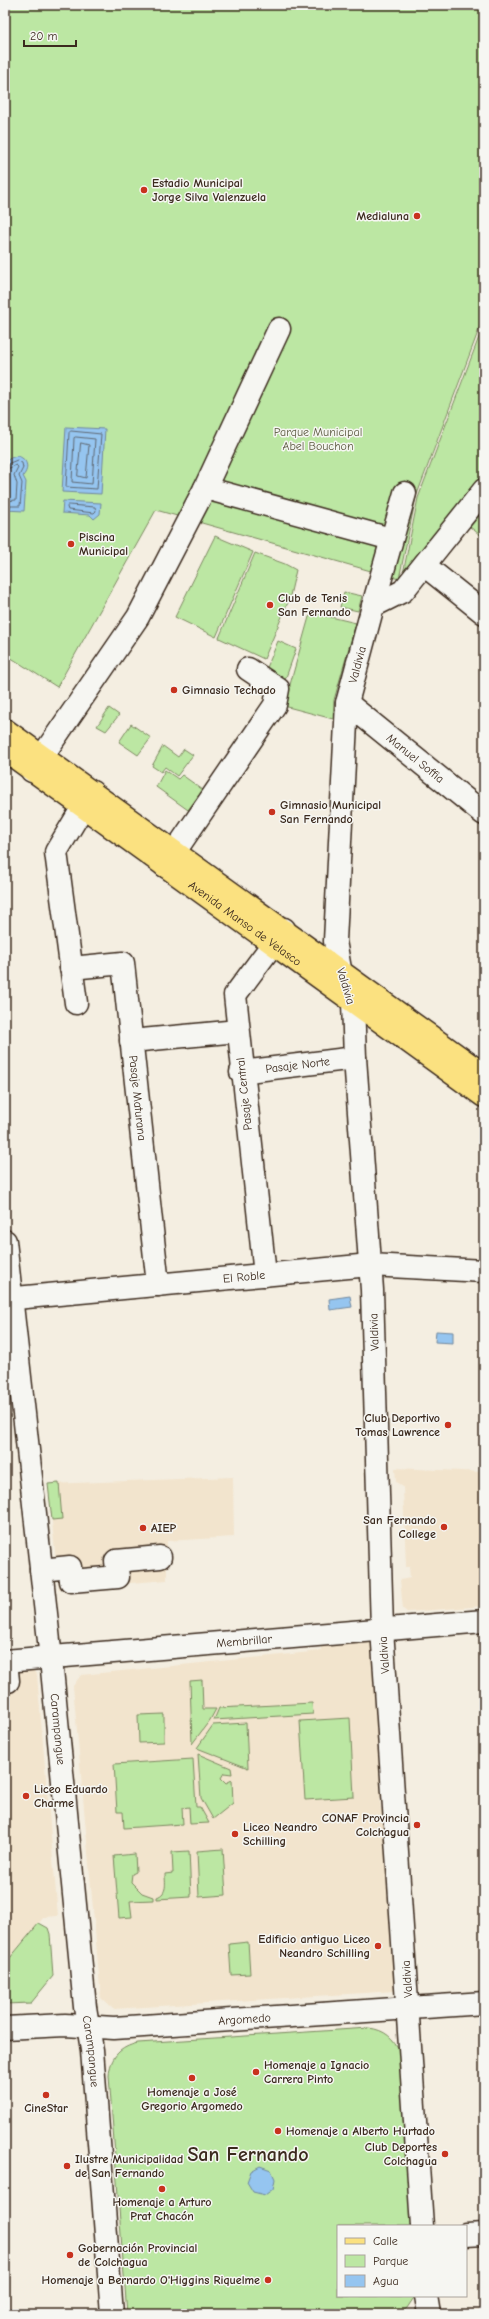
<svg xmlns="http://www.w3.org/2000/svg" width="489" height="2319" font-family="'Comic Neue',sans-serif">
  <rect width="100%" height="100%" fill="#f4eee1"/>
  <filter id="ink" filterUnits="userSpaceOnUse"><feTurbulence type="fractalNoise" baseFrequency=".025" numOctaves="2"/><feDisplacementMap in="SourceGraphic" scale="8" xChannelSelector="R" yChannelSelector="G"/><feConvolveMatrix kernelMatrix="1 2 1 2 8 2 1 2 1" color-interpolation-filters="sRGB"/></filter>
  <g filter="url(#ink)">
    <path fill="#f2e4cd" d="M395 1468 484 1472V1606L407 1612 403 1609 400 1580 410 1578 409 1567H406L403 1487 396 1482Z
      M233 1477 234 1537 167 1541V1580L59 1589 48 1484Z
      M378 1641 376 1701 382 1797 380 1798 381 1809H383L387 1859 395 1991 113 2009 101 1998 73 1686 81 1675 321 1651V1646Z
      M33 1670 37 1675 58 1916 44 1917 5 1964V1672Z"/>
    <path fill="#bce7a3" stroke="#7c8860" d="M5 5H484V316L416 497 399 579 156 510 57 687 5 654Z
      M484 324V472L403 574 418 498Z
      M484 510V538L470 527Z
      M215 536 253 552 216 637 175 617Z
      M255 553 285 564 296 570 289 600 264 659 219 638Z
      M344 592 362 596 358 611 340 607Z
      M314 613 356 623 334 700 333 719 284 706 309 617Z
      M278 641 296 649 284 683 266 670Z
      M109 708 119 715 106 731 97 726Z
      M131 724 151 738 138 755 119 742Z
      M163 746 178 757 184 749 193 755 177 776 165 767 161 772 152 766Z
      M165 770 178 779 182 775 203 790 188 810 156 787Z
      M59 1483 62 1519 52 1520 48 1484Z
      M202 1680 203 1709H216L210 1720 192 1744 190 1681Z
      M312 1703 313 1714 214 1720 219 1708Z
      M164 1714V1742L139 1743 138 1715Z
      M350 1718 354 1797 305 1800 300 1721Z
      M246 1723 248 1768 197 1748 213 1725Z
      M198 1754 231 1768 232 1774 224 1773 221 1778 226 1783 232 1780 233 1803 213 1819 201 1798Z
      M193 1759 196 1807H200L209 1823 190 1824 189 1807 182 1808 183 1824 124 1828 123 1812H117L114 1764Z
      M223 1849 226 1895 199 1897 197 1851Z
      M189 1851 191 1897 157 1899V1897C168 1893 165 1883 165 1874L173 1873 172 1852Z
      M135 1854 136 1872 132 1874 131 1882 142 1893 153 1897V1900L130 1901 132 1917 119 1918 114 1856Z
      M39 1923 48 1928 50 1934 53 1976 31 2003 5 2004V1964Z
      M248 1942 250 1974 231 1975 229 1944Z
      M369 2028C385 2030 394 2038 400 2052L411 2226H338V2296H415L407 2308 399 2314H127L109 2076C110 2057 120 2047 138 2043Z"/>
    <path fill="#95c5f0" stroke="#71879c" d="M66 427 105 429 101 494 62 492Z
      M17 456C27 458 30 468 23 476L26 482 24 511 5 510V463L10 458Z
      M63 501 101 503 100 514 94 519 90 515 62 513Z
      M350 1296 352 1307 330 1310 329 1299Z
      M436 1331 453 1332V1343L435 1342Z
      M260 2166 271 2170 275 2179 273 2189 265 2195 253 2192 247 2182 251 2171Z"/>
    <g fill="none" stroke-linecap="round" stroke-linejoin="round">
      <path stroke="#5f6872" stroke-width="1" d="M71 431 101 434 97 489 66 487 69 433Z
        M76 437 95 439 92 484 72 482 74 438Z
        M81 443 89 445 86 478 78 476Z
        M5 465 17 460 22 463 23 468 19 476 22 483 20 506H5
        M5 470 16 465 18 467 14 475 17 484 16 500 5 501
        M69 505 95 507 96 511 94 513 68 510 67 507Z"/>
      <g stroke="#3b2a1e" stroke-width="25">
        <g id="minor">
          <path d="M205 488 279 329"/>
          <path d="M424 565 484 613"/>
          <path d="M373 606 405 493"/>
          <path id="s1" d="M347 703 484 814"/>
          <path d="M32 771 138 617 205 488 391 539"/>
          <path d="M165 866 275 705 278 689 248 669"/>
          <path id="s2" d="M71 968 123 963 158 1285"/>
          <path d="M76 1003 56 852 92 792"/>
          <path d="M131 1041 238 1031"/>
          <path id="s3" d="M241 1072 355 1058"/>
          <path id="s4" d="M5 1241 51 1659 85 2007 92 2050 112 2314"/>
          <path d="M265 1275 235 995 284 929"/>
          <path id="s5" d="M5 1299 370 1265 484 1271"/>
          <path d="M41 1570 70 1567 71 1581 118 1577 116 1561 160 1557"/>
          <path id="s6" d="M5 1661 484 1621"/>
          <path d="M6 1661 8 1681"/>
          <path id="s7" d="M5 2028 65 2025 114 2028 484 2003"/>
          <path id="s8" d="M422 2226 382 1629 372 1290 355 1058 353 1002 340 969 335 941 347 703 373 606 403 591 484 490"/>
          <path d="M466 2235 484 2234"/>
          <path d="M426 2296 429 2314"/>
        </g>
      </g>
      <g stroke="#3b2a1e" stroke-width="25">
        <g id="major">
          <path d="M5 730 484 1075"/>
          <path id="s9" d="M5 750 484 1096"/>
        </g>
      </g>
      <use href="#minor" stroke="#f6f6f2" stroke-width="22"/>
      <use href="#major" stroke="#fbe180" stroke-width="22"/>
    </g>
  </g>
  <g fill="#c8321e" stroke="#f6f6f2" stroke-width="1.5">
    <circle cx="144" cy="190" r="4"/>
    <circle cx="417" cy="216" r="4"/>
    <circle cx="71" cy="544" r="4"/>
    <circle cx="270" cy="605" r="4"/>
    <circle cx="174" cy="690" r="4"/>
    <circle cx="272" cy="812" r="4"/>
    <circle cx="448" cy="1425" r="4"/>
    <circle cx="444" cy="1527" r="4"/>
    <circle cx="143" cy="1528" r="4"/>
    <circle cx="26" cy="1796" r="4"/>
    <circle cx="417" cy="1825" r="4"/>
    <circle cx="235" cy="1834" r="4"/>
    <circle cx="378" cy="1946" r="4"/>
    <circle cx="256" cy="2072" r="4"/>
    <circle cx="192" cy="2078" r="4"/>
    <circle cx="46" cy="2095" r="4"/>
    <circle cx="278" cy="2131" r="4"/>
    <circle cx="445" cy="2154" r="4"/>
    <circle cx="67" cy="2166" r="4"/>
    <circle cx="162" cy="2189" r="4"/>
    <circle cx="70" cy="2255" r="4"/>
    <circle cx="268" cy="2280" r="4"/>
  </g>
  <g text-anchor="middle" stroke-width="3" stroke-linejoin="round" paint-order="stroke">
    <g font-size="12" font-weight="bold" fill="#3b2a1e" stroke="#f6f6f2" text-anchor="start">
      <text x="152" y="187">Estadio Municipal<tspan x="152" dy="14">Jorge Silva Valenzuela</tspan></text>
      <text x="409" y="220" text-anchor="end">Medialuna</text>
      <text x="79" y="541">Piscina<tspan x="79" dy="14">Municipal</tspan></text>
      <text x="278" y="602">Club de Tenis<tspan x="278" dy="14">San Fernando</tspan></text>
      <text x="182" y="694">Gimnasio Techado</text>
      <text x="280" y="809">Gimnasio Municipal<tspan x="280" dy="14">San Fernando</tspan></text>
      <text x="440" y="1422" text-anchor="end">Club Deportivo<tspan x="440" dy="14">Tomas Lawrence</tspan></text>
      <text x="436" y="1524" text-anchor="end">San Fernando<tspan x="436" dy="14">College</tspan></text>
      <text x="151" y="1532">AIEP</text>
      <text x="34" y="1793">Liceo Eduardo<tspan x="34" dy="14">Charme</tspan></text>
      <text x="409" y="1822" text-anchor="end">CONAF Provincia<tspan x="409" dy="14">Colchagua</tspan></text>
      <text x="243" y="1831">Liceo Neandro<tspan x="243" dy="14">Schilling</tspan></text>
      <text x="370" y="1943" text-anchor="end">Edificio antiguo Liceo<tspan x="370" dy="14">Neandro Schilling</tspan></text>
      <text x="264" y="2069">Homenaje a Ignacio<tspan x="264" dy="14">Carrera Pinto</tspan></text>
      <text x="192" y="2096" text-anchor="middle">Homenaje a José<tspan x="192" dy="14">Gregorio Argomedo</tspan></text>
      <text x="46" y="2112" text-anchor="middle">CineStar</text>
      <text x="286" y="2135">Homenaje a Alberto Hurtado</text>
      <text x="437" y="2151" text-anchor="end">Club Deportes<tspan x="437" dy="14">Colchagua</tspan></text>
      <text x="75" y="2163">Ilustre Municipalidad<tspan x="75" dy="14">de San Fernando</tspan></text>
      <text x="162" y="2206" text-anchor="middle">Homenaje a Arturo<tspan x="162" dy="14">Prat Chacón</tspan></text>
      <text x="78" y="2252">Gobernación Provincial<tspan x="78" dy="14">de Colchagua</tspan></text>
      <text x="260" y="2284" text-anchor="end">Homenaje a Bernardo O'Higgins Riquelme</text>
    </g>
    <g font-size="12" fill="#5b593f" stroke="#f6f6f2">
      <text x="318" y="436">Parque Municipal<tspan x="318" dy="14">Abel Bouchon</tspan></text>
    </g>
    <g font-size="12" fill="#3b2a1e" stroke="#f6f6f2">
      <text dy="4" stroke="none"><textPath href="#s8" startOffset="1568">Valdivia</textPath></text>
      <text dy="4" stroke="none"><textPath href="#s1" startOffset="88">Manuel Soffia</textPath></text>
      <text dy="4" stroke="none"><textPath href="#s9" startOffset="296">Avenida Manso de Velasco</textPath></text>
      <text transform="translate(346 986) rotate(73)" y="4">Valdivia</text>
      <text dy="4" stroke="none"><textPath href="#s3" startOffset="57">Pasaje Norte</textPath></text>
      <text transform="translate(244 1094) rotate(-96)" y="4">Pasaje Central</text>
      <text dy="4" stroke="none"><textPath href="#s2" startOffset="188">Pasaje Maturana</textPath></text>
      <text dy="4" stroke="none"><textPath href="#s5" startOffset="240">El Roble</textPath></text>
      <text transform="translate(374 1332) rotate(-92)" y="4">Valdivia</text>
      <text dy="4" stroke="none"><textPath href="#s6" startOffset="240">Membrillar</textPath></text>
      <text transform="translate(384 1655) rotate(-94)" y="4">Valdivia</text>
      <text dy="4" stroke="none"><textPath href="#s4" startOffset="491">Carampangue</textPath></text>
      <text transform="translate(407 1979) rotate(-94)" y="4">Valdivia</text>
      <text dy="4" stroke="none"><textPath href="#s7" startOffset="240">Argomedo</textPath></text>
      <text dy="4" stroke="none"><textPath href="#s4" startOffset="815">Carampangue</textPath></text>
    </g>
    <g font-size="20" font-weight="bold" fill="#3b2a1e" stroke="#f6f6f2">
      <text x="248" y="2161">San Fernando</text>
    </g>
  </g>
  <rect width="489" height="2319" fill="none" stroke="#f6f6f2" stroke-width="20"/>
  <rect x="10" y="10" width="469" height="2299" fill="none" stroke="#3b2a1e" stroke-width="1.5" filter="url(#ink)"/>
  <rect x="337" y="2225" width="130" height="72" fill="#f6f6f2" stroke="#aba49d"/>
  <rect x="345" y="2238" width="20" height="6" fill="#fbe180" stroke="#aba49d"/>
  <text x="373" y="2245" font-size="12" fill="#3b2a1e">Calle</text>
  <rect x="345" y="2255" width="20" height="12" fill="#bce7a3" stroke="#aba49d"/>
  <text x="373" y="2265" font-size="12" fill="#3b2a1e">Parque</text>
  <rect x="345" y="2275" width="20" height="12" fill="#95c5f0" stroke="#aba49d"/>
  <text x="373" y="2285" font-size="12" fill="#3b2a1e">Agua</text>
  <path d="M24 40v6h52v-6" fill="none" stroke="#3b2a1e" stroke-width="2"/>
  <text x="30" y="40" font-size="12" fill="#3b2a1e" stroke="#f6f6f2" stroke-width="3" paint-order="stroke">20 m</text>
</svg>
